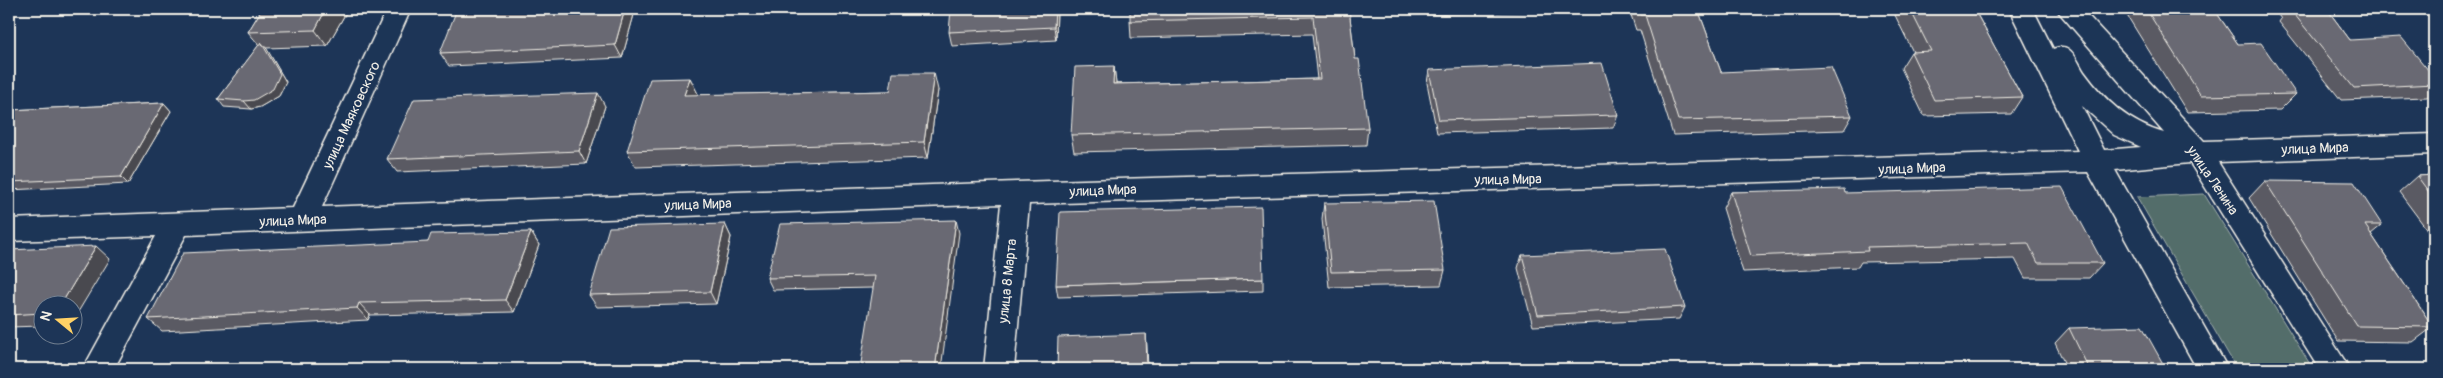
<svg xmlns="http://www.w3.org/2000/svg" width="2443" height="378" font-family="Pangolin,sans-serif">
  <rect width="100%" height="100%" fill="#1d3557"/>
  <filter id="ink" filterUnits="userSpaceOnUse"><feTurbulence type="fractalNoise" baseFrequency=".02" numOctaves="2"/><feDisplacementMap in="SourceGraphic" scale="10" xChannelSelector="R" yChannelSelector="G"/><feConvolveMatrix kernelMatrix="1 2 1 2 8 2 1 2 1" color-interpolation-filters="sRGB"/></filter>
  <g filter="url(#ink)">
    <path fill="#526d6b" stroke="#a3afaa" d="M2204 194 2313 369H2237L2137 197Z"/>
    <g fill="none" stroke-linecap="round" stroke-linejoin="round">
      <g stroke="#f4f1e8" stroke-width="3">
        <path id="minor" d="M387 9H411L322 207 1016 182 2078 151 2009 9H2033L2053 49C2058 47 2064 46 2068 49 2075 53 2080 66 2084 72 2105 101 2129 123 2164 133L2056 9H2082L2204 141 2434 134V154L2218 162 2350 369H2319L2190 163 2115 170 2228 369H2197L2088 172 1029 204 1014 369H984L1001 204 186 235 114 369H83L156 236 9 241V219L293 208ZM2082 106 2114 135 2141 147 2104 150Z"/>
      </g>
      <use href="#minor" fill="#1d3557" fill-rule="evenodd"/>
    </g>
    <path fill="#5a5a63" stroke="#f4f1e8" d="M262 9H348L327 46 266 48 286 82 279 96 260 107 251 109 224 107 218 99 259 45 248 32Z
      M1057 9 1056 40 952 46 949 32Z
      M1349 9 1355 59 1368 128 1366 145 1074 152 1071 135 1114 66 1116 84 1317 79 1312 34 1131 38 1130 21Z
      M1411 9H1598V10L1412 15Z
      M1629 9H1698L1721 72 1852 116 1844 130 1673 135 1640 30H1636Z
      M1892 9H1974L2022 97 2011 114 1924 116 1901 68 1911 52H1913Z
      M2123 9H2214L2238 44 2296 94 2280 110 2187 112Z
      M2274 9H2327L2350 40 2434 77V90L2427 97 2341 100 2279 22 2281 19Z
      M635 11 622 58 449 66 440 53Z
      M1429 70 1618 115 1613 128 1437 133 1427 83Z
      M690 78 698 94 697 95 938 90 928 158 636 167 627 151Z
      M164 103 171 111 128 184 9 190V110Z
      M605 106 586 164 397 172 387 159Z
      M2434 175V239L2399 192 2417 176Z
      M2265 181 2382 225 2371 234 2433 327 2413 342 2338 341 2249 198Z
      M1731 192 1845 193 2103 263 2089 278H2025L2015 259 1861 262 1858 267 1743 272 1723 208Z
      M1324 203 1445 270 1441 285 1329 287 1322 219Z
      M725 224 731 237 716 304 597 307 589 295Z
      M531 232 539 245 514 312 370 315 368 320 162 331 148 319 428 242Z
      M959 233 873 288 773 290 767 278Z
      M9 250 110 259 42 306V326L9 327Z
      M1522 255 1685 307 1679 319 1533 326 1518 268Z
      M1263 279V291L1058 297 1056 285Z
      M2069 328 2166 369H2067L2055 343Z"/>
    <path fill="#4a4a50" stroke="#f4f1e8" d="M326 9H348L327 46 315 30Z
      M625 9H634L635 11 622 58 615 45Z
      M1055 9H1057L1056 40 1054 27Z
      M261 42 267 49 286 82 279 96 260 107 251 109 244 101Z
      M1114 66 1116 84H1113Z
      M934 73 938 90 928 158 924 142Z
      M690 78 698 94 692 112 684 95Z
      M598 93 605 106 586 164 579 151Z
      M164 103 171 111 128 184 121 177Z
      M956 220 959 233 941 369H935Z
      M725 224 731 237 716 304 710 292Z
      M531 232 539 245 514 312 505 300Z
      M96 246 110 259 72 322V306H60Z
      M359 303 370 315 368 320 357 308Z
      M1146 334 1147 346 1148 369H1147Z"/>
    <path fill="#696973" stroke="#f4f1e8" d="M262 9H326L315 30 248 32Z
      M457 9H625L615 45 440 53Z
      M951 9H1055L1054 27 949 32Z
      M1130 9H1349L1355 59H1359L1368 128 1071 135 1075 67 1114 66 1113 84 1320 79 1313 17 1130 21Z
      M1639 9H1698L1721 72 1831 67 1852 116 1678 120 1645 15H1641Z
      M1910 9H1974L2022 97 1934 100 1911 52 1931 51Z
      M2146 9H2214L2238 44 2261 43 2296 94 2201 96Z
      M2290 9H2327L2350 40 2401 37 2434 77V84L2354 88Z
      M261 42 280 74 273 89 254 100 244 101 218 99Z
      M1602 63 1618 115 1439 120 1429 70Z
      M893 73H934L924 142 627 151 650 79 690 78 684 95 890 91Z
      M598 93 579 151 387 159 414 99Z
      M164 103 121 177 9 182V110Z
      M2434 175V199L2417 176Z
      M2265 181 2354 182 2382 225H2365L2433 327 2357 326Z
      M2062 187 2103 263H2038L2028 243 1867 247 1868 251 1751 256 1731 192 1844 189 1845 193Z
      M1434 201 1445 270 1331 272 1324 203Z
      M1261 207 1263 279 1056 285 1060 212Z
      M956 220 935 369H860L875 276 767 278 780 224Z
      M725 224 710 292 589 295 609 227Z
      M531 232 505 300 359 303 357 308 148 319 183 253 428 242 431 234Z
      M96 246 60 306H42V313L9 315V250Z
      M1665 249 1685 307 1538 315 1522 255Z
      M2142 326 2166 369H2089L2069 328Z
      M1146 334 1147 369H1057L1058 337Z"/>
  </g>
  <g text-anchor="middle" stroke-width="4" stroke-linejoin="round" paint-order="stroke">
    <g font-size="14" fill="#f4f1e8" stroke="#1d3557">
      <text transform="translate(351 115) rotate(-65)" y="5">улица Маяковского</text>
      <text transform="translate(2315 148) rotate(-2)" y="5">улица Мира</text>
      <text transform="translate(1912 168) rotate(-2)" y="5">улица Мира</text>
      <text transform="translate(1508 179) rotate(-1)" y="5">улица Мира</text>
      <text transform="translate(2213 180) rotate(56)" y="5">улица Ленина</text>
      <text transform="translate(1103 190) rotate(-2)" y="5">улица Мира</text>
      <text transform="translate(698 204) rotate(-2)" y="5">улица Мира</text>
      <text transform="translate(293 220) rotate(-2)" y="5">улица Мира</text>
      <text transform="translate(1007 281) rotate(-84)" y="5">улица 8 Марта</text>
    </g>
  </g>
  <rect width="2443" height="378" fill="none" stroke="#1d3557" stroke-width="30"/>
  <rect x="15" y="15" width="2413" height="348" fill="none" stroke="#f4f1e8" stroke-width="2" filter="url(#ink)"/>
  <g transform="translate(58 320) rotate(288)"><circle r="24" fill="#1d3557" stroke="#738091"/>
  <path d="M0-4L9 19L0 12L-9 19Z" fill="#ffd166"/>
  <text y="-8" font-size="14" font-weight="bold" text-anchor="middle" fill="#f4f1e8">N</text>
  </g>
</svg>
